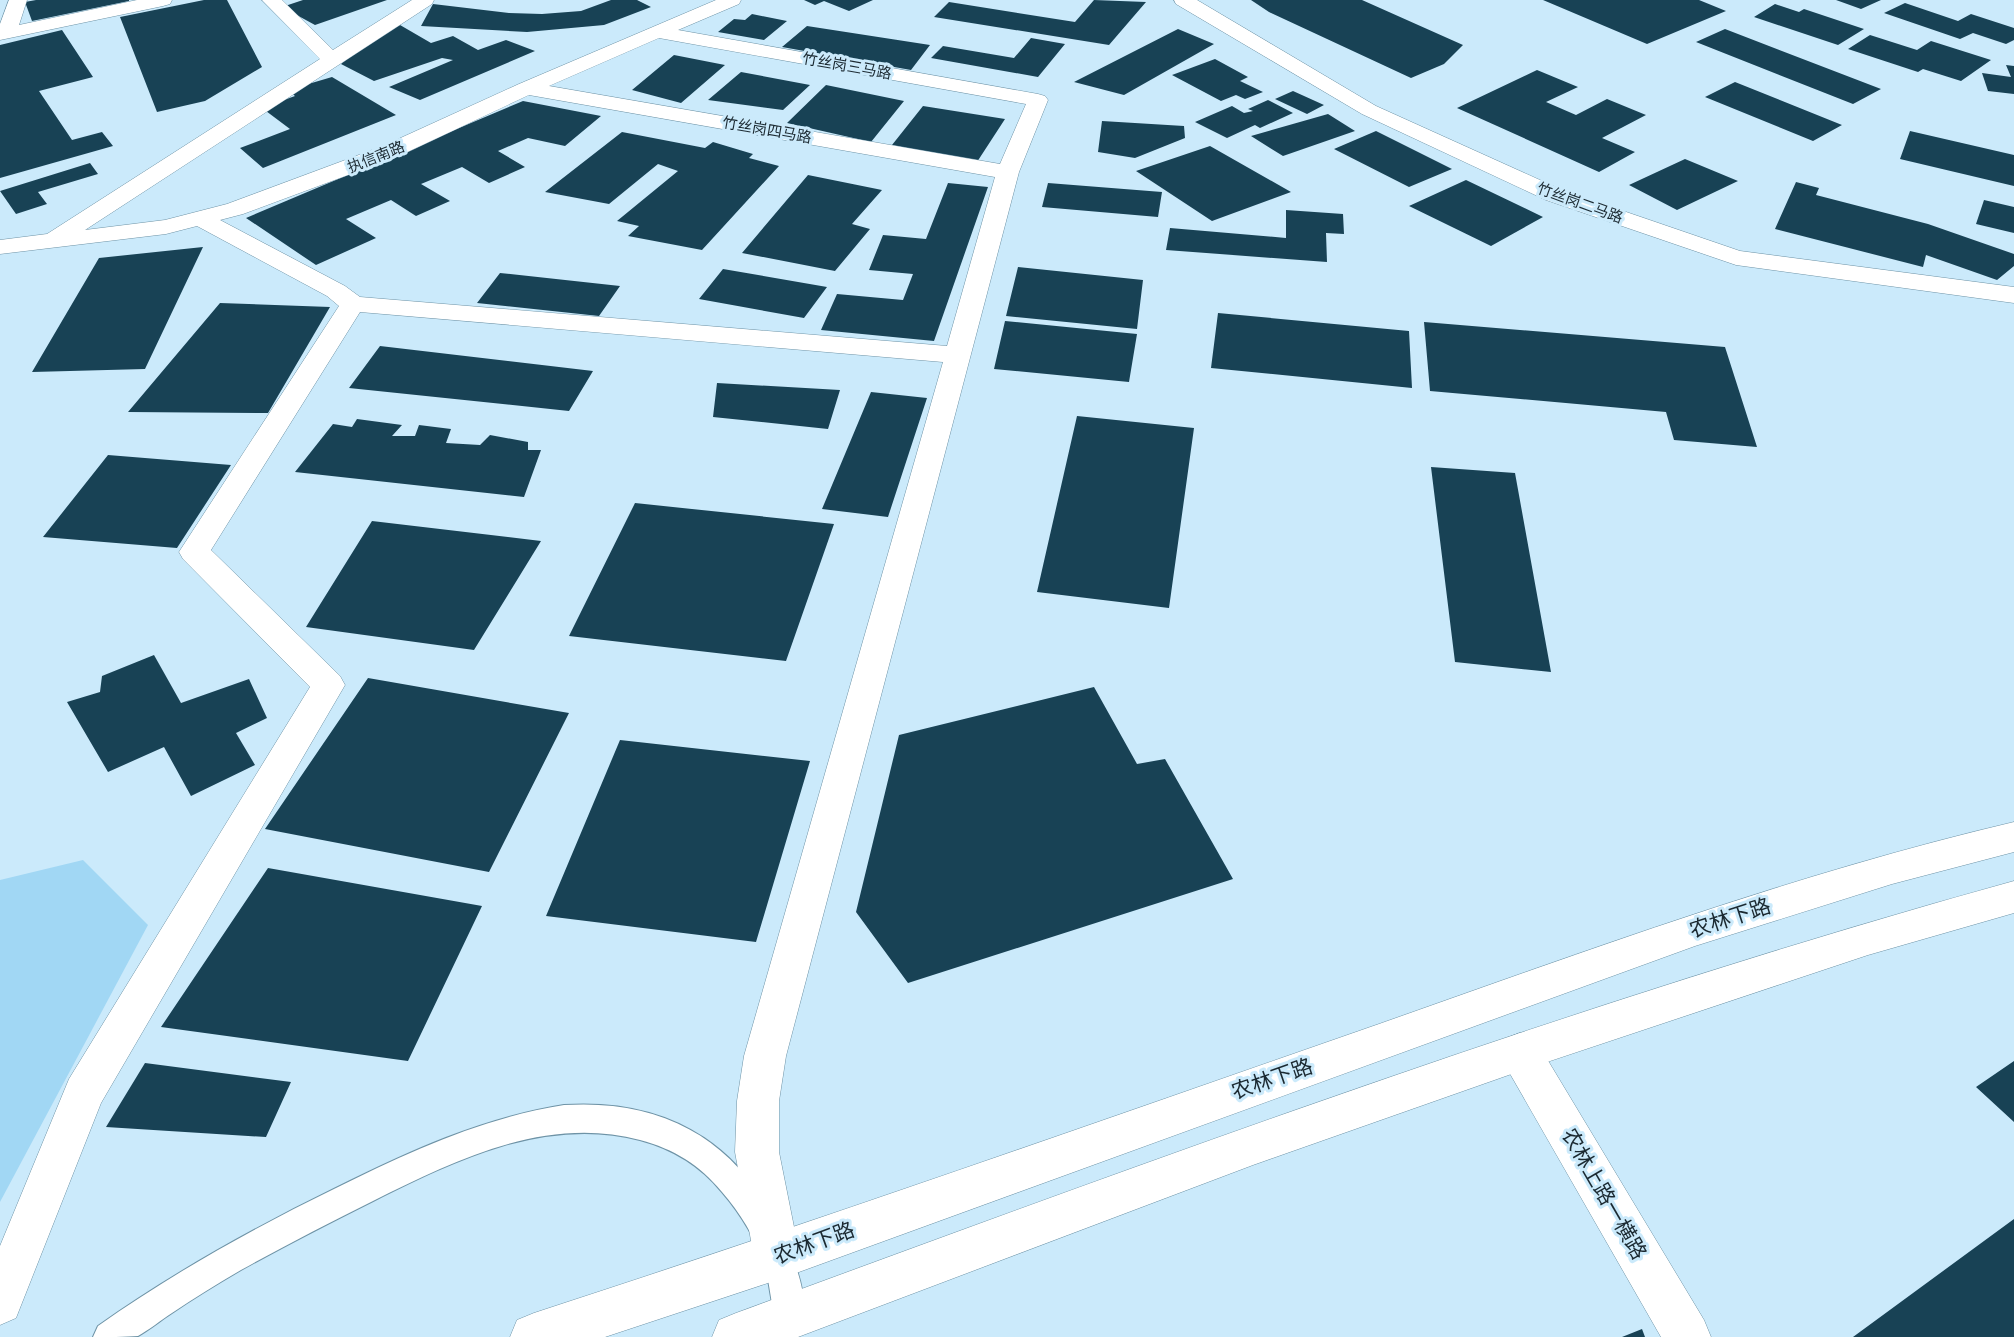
<svg xmlns="http://www.w3.org/2000/svg" width="2014" height="1337" font-family="Jost,'Noto Sans SC',sans-serif">
  <rect width="100%" height="100%" fill="#cbeafb"/>
  <path fill="#a1d7f4" d="M83 860 148 925 0 1202V880Z"/>
  <path fill="#184255" d="M36 0H129V1L32 21 25 2Z
    M204 0H227L262 67 205 101 157 112 120 17Z
    M303 0H387L315 25 282 7Z
    M611 0H637L651 7 604 25 527 32 421 26 433 4 509 13 542 14 581 11Z
    M804 0H873L849 11 824 1 815 5Z
    M1094 0 1146 2 1109 45 934 17 949 2 1075 22Z
    M1251 0H1362L1463 45 1444 64 1411 78 1269 12Z
    M1543 0H1699L1726 11 1647 44Z
    M1836 0H1881L1861 9Z
    M1905 3 1958 21 1971 14 2014 28V40L2006 44 1973 33 1960 39 1884 13Z
    M1775 4 1799 12 1804 9 1864 29 1838 45 1754 17Z
    M752 14 787 21 764 40 718 32 734 19 745 20Z
    M400 25 431 43 453 36 478 50 506 40 535 51 420 100 389 87 453 60 442 58 374 81 341 64 380 31Z
    M807 26 930 45 911 70 782 47Z
    M1178 29 1214 44 1124 95 1074 82Z
    M1725 29 1881 89 1853 104 1696 42Z
    M62 30 93 77 39 91 72 140 102 132 113 146 0 178V45Z
    M1870 35 1917 50 1931 41 1991 60 1961 81 1923 69 1918 72 1848 49Z
    M1031 38 1065 44 1038 77 931 58 943 46 1014 58Z
    M674 55 725 65 681 103 632 90Z
    M1215 59 1248 77 1240 81 1263 92 1245 99 1236 95 1221 101 1172 75Z
    M2006 65 2014 66V94L1988 91 1982 73 2011 77Z
    M1537 70 1578 87 1546 102 1576 115 1607 99 1646 115 1602 138 1635 152 1599 172 1457 108Z
    M741 72 810 85 783 110 708 100Z
    M332 77 396 115 263 168 240 148 290 129 262 108 295 96 288 90Z
    M1735 82 1842 125 1813 141 1705 97Z
    M826 85 904 101 871 142 787 123Z
    M1293 91 1324 105 1307 114 1275 99Z
    M1268 100 1293 113 1260 128 1255 125 1227 138 1195 122 1232 106 1244 113 1253 111 1248 109Z
    M523 101 601 116 565 146 528 138 498 151 525 167 489 183 462 167 421 184 450 201 416 216 391 200 346 219 376 238 316 265 246 218Z
    M923 106 1005 119 977 162 892 145Z
    M1328 114 1355 131 1283 156 1251 136Z
    M1102 121 1184 126 1185 138 1135 158 1098 152Z
    M1376 131 1452 169 1409 187 1334 149Z
    M1910 131 2014 155V186L1900 159Z
    M622 132 705 148 713 142 753 154 749 158 779 166 702 250 628 236 639 226 617 221 678 171 658 164 609 204 545 192Z
    M1210 146 1291 192 1212 221 1136 171Z
    M1685 159 1738 181 1677 210 1629 185Z
    M90 163 98 174 38 192 47 204 16 214 0 191Z
    M808 175 882 190 852 224 870 229 835 271 742 253Z
    M1466 180 1543 217 1491 246 1409 206Z
    M1796 182 1819 188 1816 195 1928 224 2014 254V266L1997 280 1926 255 1923 267 1775 229Z
    M948 183 988 187 934 341 821 330 837 294 903 300 913 274 869 270 883 235 926 239Z
    M1048 183 1162 192 1158 217 1042 207Z
    M1984 200 2014 207V233L1976 224Z
    M1286 210 1343 214 1344 234 1326 233 1327 262 1166 250 1170 228 1286 238Z
    M203 247 145 369 32 372 99 258Z
    M1018 267 1143 280 1137 329 1006 316Z
    M723 269 827 287 804 318 699 299Z
    M500 273 620 286 599 316 477 303Z
    M220 303 330 307 268 413 128 412Z
    M1218 313 1409 331 1412 388 1211 368Z
    M1005 321 1137 334 1129 382 994 369Z
    M1424 322 1725 347 1757 447 1674 440 1666 412 1430 391Z
    M380 346 593 371 569 411 349 388Z
    M717 383 840 390 828 429 713 417Z
    M871 392 927 398 888 517 822 509Z
    M1077 416 1194 428 1169 608 1037 592Z
    M357 419 402 425 392 436H415L419 425 451 429 446 443 480 445 490 435 528 442V450H541L524 497 295 472 333 424 352 427Z
    M108 455 231 465 177 548 43 537Z
    M1431 467 1515 473 1551 672 1455 662Z
    M635 503 834 524 786 661 569 636Z
    M372 521 541 541 474 650 306 627Z
    M154 655 181 703 249 679 267 718 236 733 255 765 191 796 164 747 108 772 67 702 100 692 102 676Z
    M368 678 569 713 489 872 265 829Z
    M1094 687 1137 764 1165 759 1233 879 908 983 856 912 899 735Z
    M620 740 810 761 756 942 546 916Z
    M268 868 482 906 408 1061 161 1027Z
    M2014 1061V1122L1976 1087Z
    M145 1063 291 1082 266 1137 106 1127Z
    M2014 1219V1337H1853Z
    M1642 1329 1645 1337H1622Z"/>
  <g fill="none" stroke-linecap="round" stroke-linejoin="round">
    <g stroke="#6e93a6" stroke-width="2">
      <path id="lane" d="M564 1105C677 1098 749 1151 791 1253 799 1274 810 1307 801 1328L790 1333 779 1328C771 1310 771 1290 766 1271 759 1243 741 1214 722 1192 700 1165 674 1149 640 1140 546 1115 455 1160 373 1201 329 1223 284 1246 241 1270 217 1284 194 1298 172 1313 161 1320 149 1330 138 1336 127 1337 105 1337 93 1337L98 1326C173 1273 252 1229 334 1189 408 1152 482 1118 564 1105Z"/>
    </g>
    <g stroke="#6e93a6" stroke-width="1">
      <path id="street" d="M9 0H27L19 25 137 0H172L170 4 163 6 0 40V24Z
        M262 0H282L333 50 412 0H434L432 4 85 230 165 220 227 204 383 146 519 84 716 0H741L739 4 678 30 1038 94 1045 96 1048 100 1019 172 786 1056 779 1101V1152L800 1257 793 1273 777 1280 761 1273 754 1257 735 1152 737 1101 744 1056 943 362 360 312 211 550 340 676 345 685 101 1103 16 1318 0 1325V1246L69 1079 310 687 183 559 179 552 339 306 327 296 197 226 166 234 0 254V240L47 234 320 59ZM659 38 1026 104 1000 164 549 86ZM529 95 995 177 947 346 360 297 345 286 220 220 243 214 399 156Z
        M1174 0H1197L1376 106 1562 190 1740 251 2014 287V303L1736 265 1546 200 1362 114 1176 4Z
        M1520 1033 1535 1039 1704 1320 1711 1337H1661L1505 1065 1499 1052 1505 1039Z"/>
    </g>
    <g stroke="#6e93a6" stroke-width="1">
      <path id="secondary" d="M2014 822V852L1892 884 1695 946 777 1280 605 1337H510L517 1320 534 1313C817 1221 1098 1122 1379 1024 1589 950 1797 873 2014 822Z
        M2014 881V913L1868 955 1520 1071 1253 1165 798 1337H712L719 1320 736 1313C1158 1158 1580 1001 2014 881Z"/>
    </g>
    <use href="#lane" fill="#fff" fill-rule="evenodd"/>
    <use href="#street" fill="#fff" fill-rule="evenodd"/>
    <use href="#secondary" fill="#fff" fill-rule="evenodd"/>
  </g>
  <g text-anchor="middle" stroke-width="6" stroke-linejoin="round" paint-order="stroke">
    <g font-size="15" fill="#1b2931" stroke="#cbeafb">
      <text transform="translate(847 66) rotate(10)" y="5">竹丝岗三马路</text>
      <text transform="translate(767 130) rotate(10)" y="5">竹丝岗四马路</text>
      <text transform="translate(376 157) rotate(-22)" y="5">执信南路</text>
      <text transform="translate(1580 203) rotate(20)" y="5">竹丝岗二马路</text>
    </g>
    <g font-size="21" fill="#1b2931" stroke="#cbeafb">
      <text transform="translate(1730 918) rotate(-18)" y="7">农林下路</text>
      <text transform="translate(1272 1079) rotate(-19)" y="7">农林下路</text>
      <text transform="translate(1604 1194) rotate(60)" y="7">农林上路一横路</text>
      <text transform="translate(814 1243) rotate(-20)" y="7">农林下路</text>
    </g>
  </g>
</svg>
